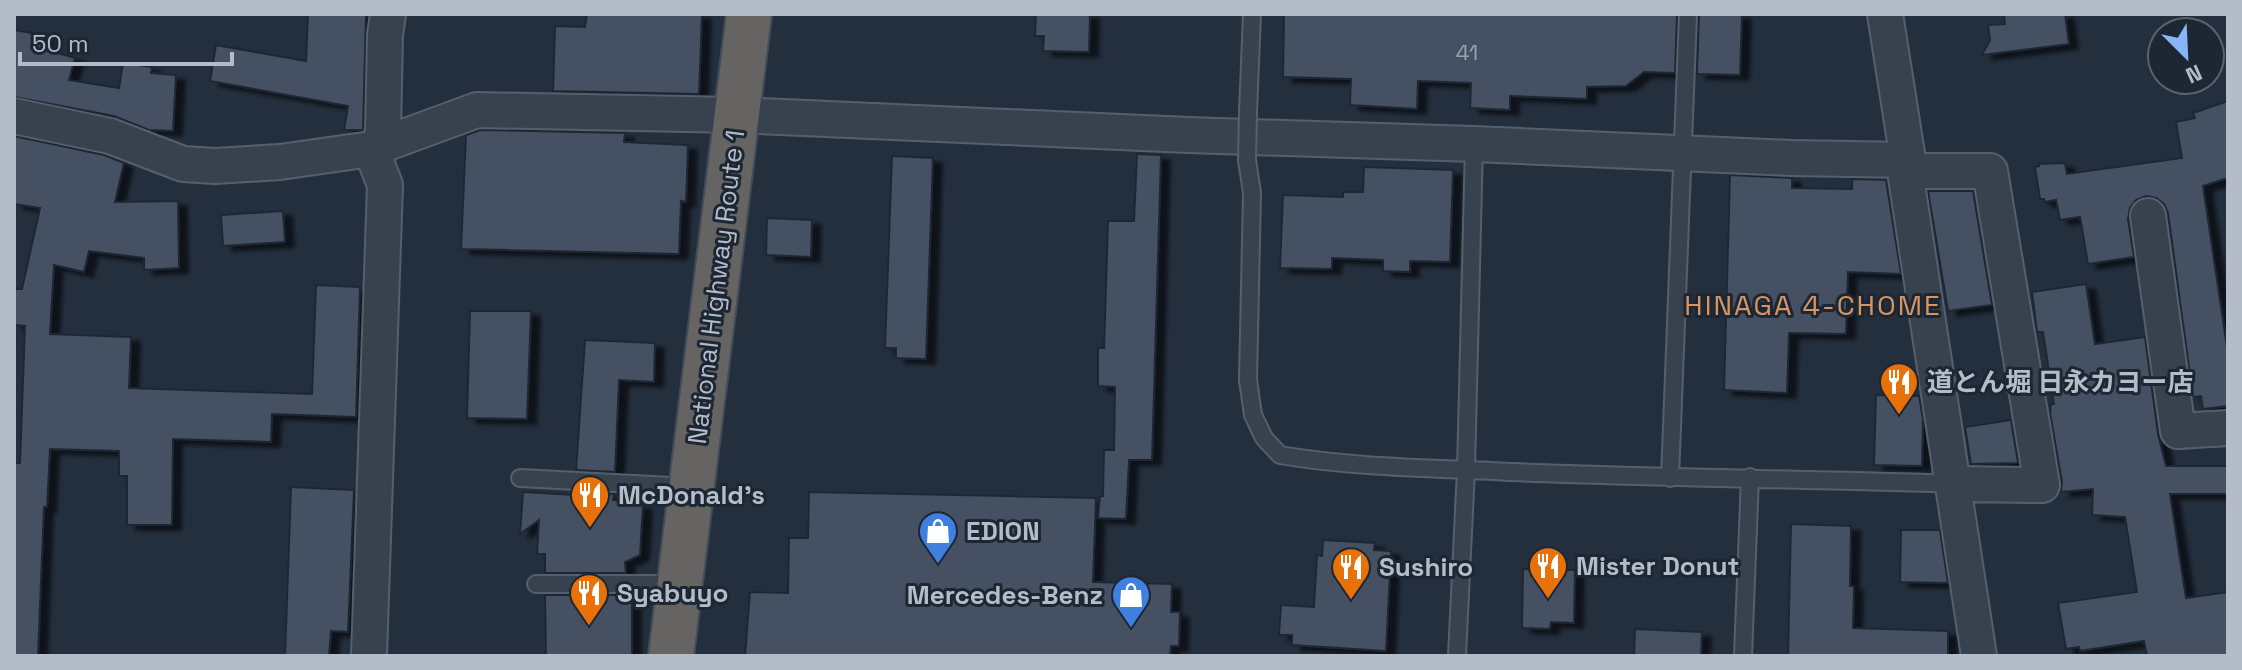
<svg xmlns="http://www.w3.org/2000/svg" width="2242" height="670" font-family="'Space Grotesk','Noto Sans JP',sans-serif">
  <defs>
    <filter id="shadow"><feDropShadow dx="9" dy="5" stdDeviation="2" flood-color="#0009"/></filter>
  </defs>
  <rect width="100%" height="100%" fill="#242f3e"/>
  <path fill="#455162" stroke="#1f2835" stroke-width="2" filter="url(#shadow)" d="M308 14H366L363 130H344L348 106 210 81 216 45 306 61Z
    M587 14H702L699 94 553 91 555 26 585 27Z
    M1036 14H1090L1089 52 1043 51 1044 36H1035Z
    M1284 14H1677L1675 73 1644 72 1626 86 1587 87V99L1510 96V110L1470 108 1471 83 1418 81 1417 109 1350 105 1351 79 1283 77Z
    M1699 14H1742L1740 75 1697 74Z
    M2004 14H2065L2069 44 1982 55 1990 40 1988 25 2005 24Z
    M14 30 45 35 43 49 75 58 69 80 119 88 123 63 152 67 151 73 176 75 173 131 149 130 114 116 14 97Z
    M2228 101V178L2203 186 2228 354V406L2203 409 2201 396 2193 397 2168 213 2164 204 2156 198 2146 196 2136 200 2130 208 2128 219 2134 257 2088 264 2080 217 2060 220 2056 200 2044 202V199H2040L2035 167 2039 166V164L2065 163 2067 174 2182 158 2176 122 2195 118 2193 113Z
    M480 130 625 133 624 142 688 145 686 202 681 201 679 254 461 249 466 135Z
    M14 136 104 155 124 163 115 202 178 201 179 268 144 270V258L89 251 84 272 54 265 50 334 131 337 129 388 312 394 316 285 360 287 356 417 272 414 271 442 173 439 172 525H127V476H119V451L50 449 47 507H44L38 656H14V463H20L25 326 14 325V289H22L40 208 14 204Z
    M1137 154 1161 155 1152 460H1129L1126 519 1098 518 1100 496H1103L1104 450H1114L1115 387 1098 386V348H1104L1108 221H1134Z
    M892 156 933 158 926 359 896 358V348H885Z
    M1364 167 1453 170 1450 262 1410 261V272L1383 271V260L1332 258V269L1280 268 1283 195 1343 197V192H1363Z
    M1730 175 1792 178V188L1852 189V179L1886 180 1901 274 1848 272 1846 334 1789 333 1787 393 1724 390Z
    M1928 191H1973L1992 305 1948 311Z
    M283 211 285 242 223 246 221 215Z
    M767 218 812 220 811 257 766 255Z
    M2086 284 2095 344 2145 337 2158 434 2166 466H2228V494H2170L2186 598 2228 592V656H2147L2144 641 2080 651 2079 647 2066 649 2058 603 2137 592 2125 517 2092 515 2093 489 2061 492 2062 482 2050 413 2051 404H2054L2043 332H2037L2032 292Z
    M470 311H531L527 419 467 418Z
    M585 340 655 343 654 382 619 380 615 472 576 470Z
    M1876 395 1919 396 1923 419 1922 466 1874 465Z
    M2011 420 2018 463 1971 464 1965 427Z
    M291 487 354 490 348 632 331 631 329 656H285Z
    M523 492 574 495 575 492 614 494 613 500 643 505 640 555 625 562 626 573H545V554H537L539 520 520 534Z
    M809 492 1096 498 1093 582 1172 584 1171 612H1180L1179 646H1171L1170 656H745L750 592 788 593 789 538H808Z
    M1791 524 1851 526 1850 586H1854L1853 628 1948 631V656H1788Z
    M1901 530H1940L1948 583 1900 582Z
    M1323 540 1375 543 1374 550 1391 551 1386 651 1292 645V635H1279L1281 605 1314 607 1317 555 1322 556Z
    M1523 569 1575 570 1574 623 1551 622 1550 629 1522 628Z
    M545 595H626V597L632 598V656H546Z
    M1635 629 1702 632 1701 656H1634Z"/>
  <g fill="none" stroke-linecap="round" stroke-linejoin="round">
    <g stroke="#565f6c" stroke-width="20">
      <path id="service" d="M1248 112 1252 14
        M1247 160 1252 193 1248 380 1253 415 1264 438 1280 455C1356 468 1435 468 1511 472 1659 478 1807 479 1955 484
        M520 478 690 487
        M1670 478 1688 14
        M536 584H679
        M1457 656 1466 470 1474 144
        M1743 656 1750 477"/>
    </g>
    <g stroke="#565f6c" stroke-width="38">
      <path id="minor" d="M1885 14 1908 160 1905 171 1979 656
        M14 116 110 136 183 164 215 166 280 162 371 149 477 110 737 115 1188 135 1474 144 1792 158 1908 160
        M379 146 383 131 385 35 388 14
        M1905 171H1990L2042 485 1955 484
        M2148 216 2178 431 2228 428
        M369 656 385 185 371 149"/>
    </g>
    <g stroke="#434c59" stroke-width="48">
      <path id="trunk" d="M671 656 749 14"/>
    </g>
    <use href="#service" stroke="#38414e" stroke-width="16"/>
    <use href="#minor" stroke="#38414e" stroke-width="34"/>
    <use href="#trunk" stroke="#656462" stroke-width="44"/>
    <g stroke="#565f6c" stroke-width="20" stroke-linecap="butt">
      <path id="service-bridge" d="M1247 160 1248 112"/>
    </g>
    <use href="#service-bridge" stroke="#38414e" stroke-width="16"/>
  </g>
  <defs>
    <g id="restaurant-pin" transform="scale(2)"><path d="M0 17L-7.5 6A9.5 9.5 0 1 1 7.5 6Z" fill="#e8710a" stroke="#1d2633"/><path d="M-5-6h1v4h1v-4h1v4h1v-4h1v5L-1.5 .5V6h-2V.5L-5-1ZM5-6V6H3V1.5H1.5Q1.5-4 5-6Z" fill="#fff"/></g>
    <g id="shop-pin" transform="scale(2)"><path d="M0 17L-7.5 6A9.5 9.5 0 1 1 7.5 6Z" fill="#3f7fe0" stroke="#1d2633"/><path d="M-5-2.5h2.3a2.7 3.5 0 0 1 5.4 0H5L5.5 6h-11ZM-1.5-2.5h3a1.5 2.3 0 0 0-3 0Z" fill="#fff"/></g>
  </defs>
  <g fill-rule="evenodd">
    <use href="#restaurant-pin" x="1899" y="382"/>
    <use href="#restaurant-pin" x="590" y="495"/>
    <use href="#shop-pin" x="938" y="531"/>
    <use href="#restaurant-pin" x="1548" y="566"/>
    <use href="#restaurant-pin" x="1351" y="567"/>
    <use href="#restaurant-pin" x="589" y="593"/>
    <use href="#shop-pin" x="1131" y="595"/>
  </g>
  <g text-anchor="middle" stroke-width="6" stroke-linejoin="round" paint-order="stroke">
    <g font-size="22" fill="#98a1af">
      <text x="1467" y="60">41</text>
    </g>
    <g font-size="26" fill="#b4bcc9" stroke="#1d2633">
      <text transform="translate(716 287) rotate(-83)" y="9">National Highway Route 1</text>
    </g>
    <g font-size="26" font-weight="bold" fill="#b4bcc9" stroke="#1d2633" text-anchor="start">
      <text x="1927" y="391">道とん堀 日永カヨー店</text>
      <text x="618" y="504">McDonald's</text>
      <text x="966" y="540">EDION</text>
      <text x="1576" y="575">Mister Donut</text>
      <text x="1379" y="576">Sushiro</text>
      <text x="617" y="602">Syabuyo</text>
      <text x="1103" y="604" text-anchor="end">Mercedes-Benz</text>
    </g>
    <g font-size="28" letter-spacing="2" fill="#d59563" stroke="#1d2633">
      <text x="1813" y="315">HINAGA 4-CHOME</text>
    </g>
  </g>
  <rect width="2242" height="670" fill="none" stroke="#b4bcc9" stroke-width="32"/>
  <g transform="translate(2186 56) rotate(156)"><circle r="38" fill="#1d2633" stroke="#59626f" stroke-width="2"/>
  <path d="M0-6L14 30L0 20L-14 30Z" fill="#8ab4f8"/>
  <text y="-12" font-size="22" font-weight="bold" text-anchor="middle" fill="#b4bcc9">N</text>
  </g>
  <path d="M20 52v12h212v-12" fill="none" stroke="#b4bcc9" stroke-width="4"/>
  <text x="32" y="52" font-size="24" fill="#b4bcc9" stroke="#1d2633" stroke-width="6" paint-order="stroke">50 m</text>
</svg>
